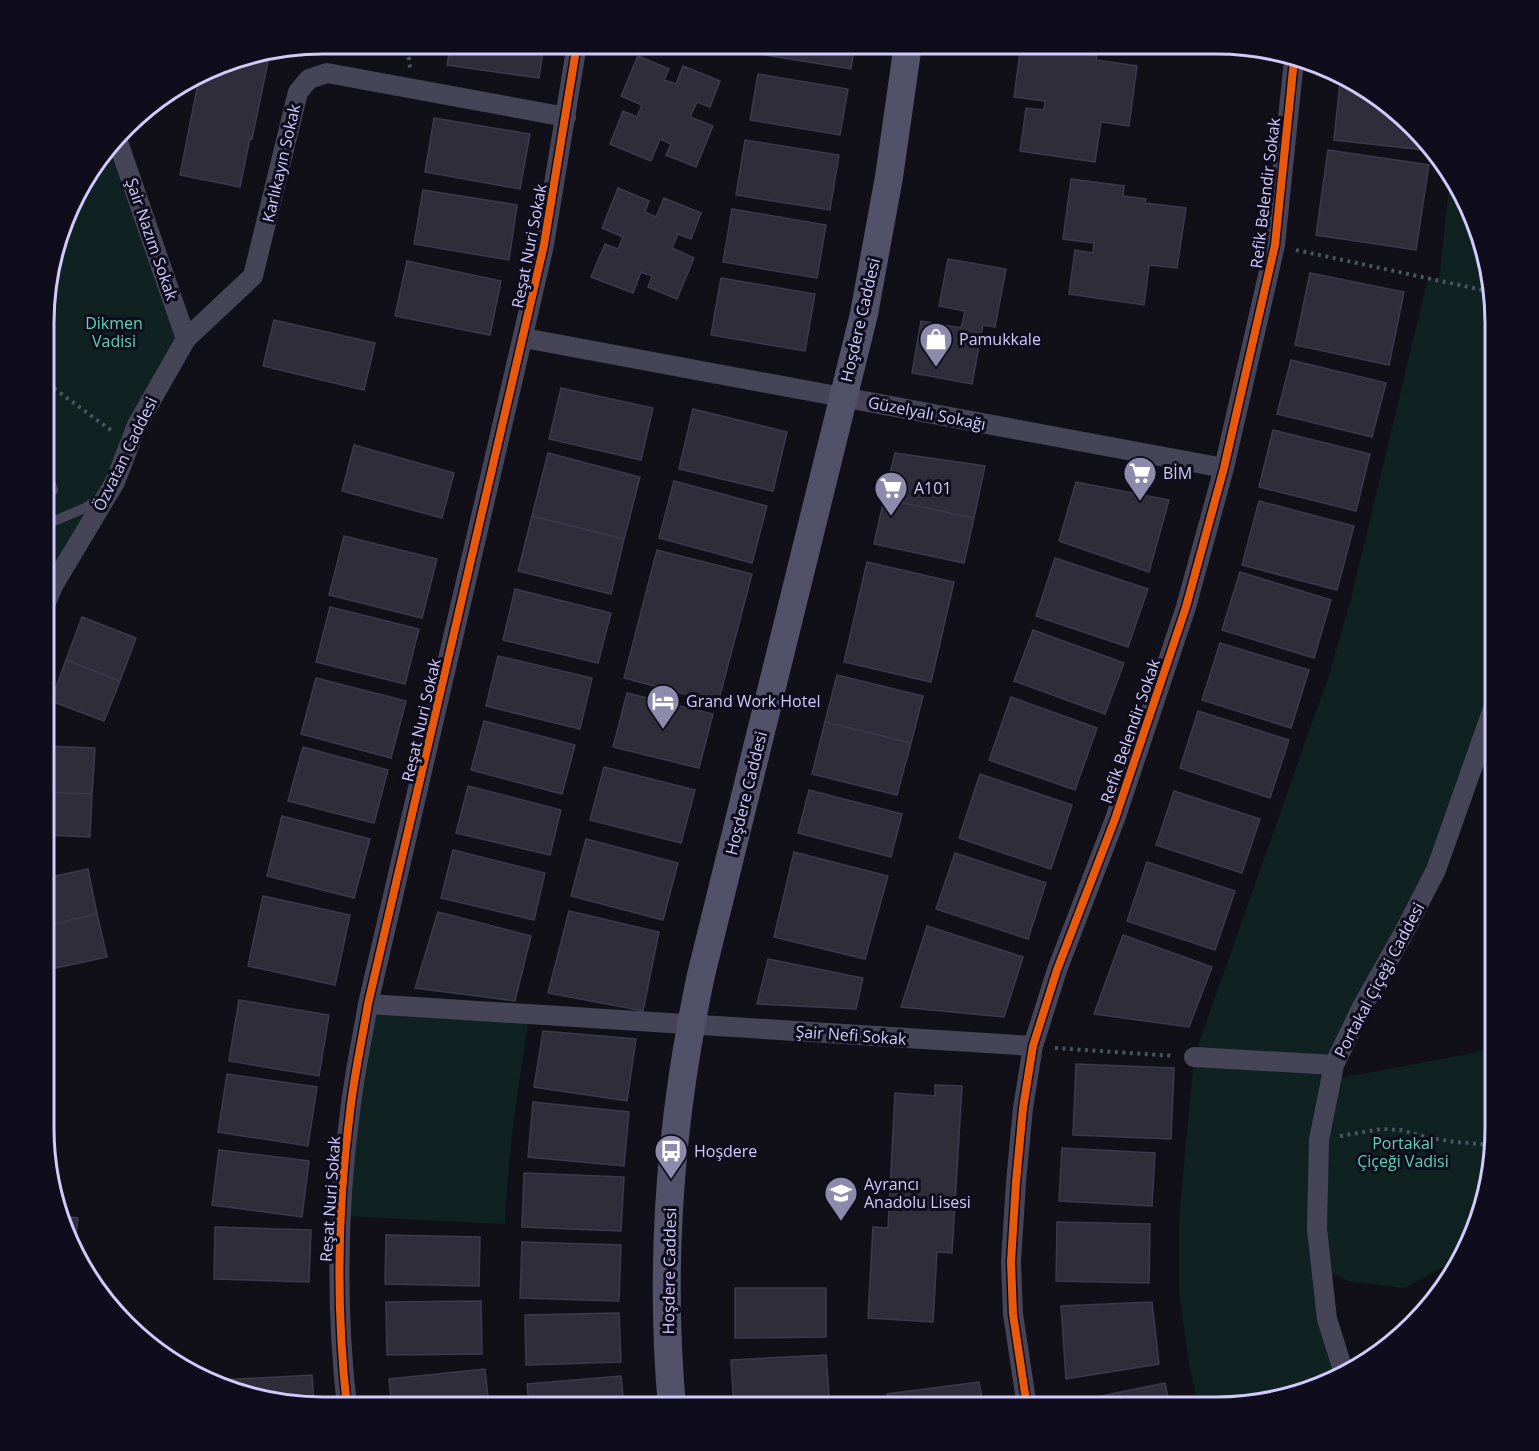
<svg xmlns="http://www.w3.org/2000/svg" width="1539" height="1451" font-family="'Open Sans',sans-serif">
  <rect width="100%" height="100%" fill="#111018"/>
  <path fill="#102122" d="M117 139 186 339 47 600 49 268 81 183Z
    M1450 177 1474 216 1495 304V703L1436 870 1330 1080 1495 1049V1129L1467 1252 1464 1255 1405 1288 1348 1281 1318 1266 1342 1374 1323 1386 1234 1407H1199L1189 1364 1179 1292V1219L1194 1057 1330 672 1351 599 1428 278 1439 280Z
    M368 1004 530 1015C518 1084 508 1153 505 1224L341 1216Z"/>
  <path fill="#2f2d3a" stroke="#3c3a4c" stroke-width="1.5" d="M451 44H544L539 78 447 65Z
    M761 44H855L851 69 759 54Z
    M1021 44H1075L1074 53 1097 56 1096 60 1137 66 1129 126 1101 122 1095 162 1020 151 1026 108 1044 110 1045 101 1014 97Z
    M270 52 252 139 250 138 240 187 180 175 199 78 233 58Z
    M638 56 669 69 664 80 676 84 683 66 720 81 710 107 697 102 690 117 713 126 696 167 666 155 671 144 660 139 651 161 610 144 623 111 637 117 642 105 621 96Z
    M1341 73 1426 139 1434 151 1334 140Z
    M758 74 848 89 840 135 750 120Z
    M434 118 530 134 520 189 425 172Z
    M745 140 839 155 830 210 736 195Z
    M1328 150 1429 165 1416 250 1316 235Z
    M1071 179 1124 186 1123 196 1146 199 1145 203 1186 208 1177 268 1149 265 1144 305 1069 294 1075 250 1093 253 1094 243 1063 239Z
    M618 188 649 201 645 212 656 217 664 198 701 213 691 239 678 234 672 248 694 258 677 299 648 287 652 276 641 272 633 293 591 277 605 244 618 249 623 237 602 228Z
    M423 190 517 205 509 260 414 244Z
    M732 209 826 225 817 278 723 262Z
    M948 259 1006 269 995 327 983 325 972 384 912 373 921 321 961 328 965 311 939 306Z
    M407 261 501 281 490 335 395 316Z
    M1310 273 1404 292 1389 365 1295 345Z
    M721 278 815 294 805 351 711 335Z
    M274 320 375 343 364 390 263 366Z
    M1291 360 1386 383 1372 437 1277 414Z
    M561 388 653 408 641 460 549 439Z
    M693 409 787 432 773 491 679 469Z
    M1273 430 1370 454 1356 511 1259 487Z
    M354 445 454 473 442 518 342 491Z
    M548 453 640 477 624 539 532 516Z
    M895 453 985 466 974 518 884 499Z
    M674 481 767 506 752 563 659 538Z
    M1076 482 1169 500 1149 572 1059 541Z
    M884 499 974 518 964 563 874 544Z
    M1259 501 1354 526 1337 590 1242 565Z
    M532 516 624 539 611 594 518 571Z
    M344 536 437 559 422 618 329 595Z
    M657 550 752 574 718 703 624 678Z
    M1055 558 1148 589 1128 647 1036 616Z
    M867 562 954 582 931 682 844 662Z
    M1240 572 1331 600 1314 658 1222 630Z
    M515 589 611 613 598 663 503 640Z
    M330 607 419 629 405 684 316 662Z
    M82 617 136 638 120 681 66 660Z
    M1033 630 1124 663 1105 714 1014 681Z
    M1220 643 1309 670 1291 728 1202 700Z
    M498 656 592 678 580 729 486 706Z
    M66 660 120 681 104 721 51 701Z
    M837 675 923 696 911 743 825 722Z
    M316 678 406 701 391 758 301 734Z
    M627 693 713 714 699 768 613 747Z
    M1011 697 1097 728 1075 790 989 760Z
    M1198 711 1289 740 1270 798 1180 768Z
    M484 721 575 745 562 794 471 770Z
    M825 722 911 743 897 795 812 774Z
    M46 746 95 748 92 794 46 792Z
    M303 747 388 770 374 823 288 801Z
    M604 767 695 790 681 843 590 820Z
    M980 774 1072 805 1051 869 959 838Z
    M468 786 561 810 550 855 456 833Z
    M809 790 902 814 891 857 798 833Z
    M1174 791 1260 819 1242 873 1156 845Z
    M46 792 92 794 90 837 46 835Z
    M282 816 370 839 354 898 267 876Z
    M586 839 678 863 663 920 571 896Z
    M453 850 545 873 534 920 441 898Z
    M794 852 888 876 865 959 774 937Z
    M955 853 1046 883 1028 939 936 909Z
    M1147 862 1235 891 1215 950 1127 921Z
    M88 869 97 914 45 926 46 878Z
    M263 896 350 915 335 985 248 966Z
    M569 911 659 932 643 1011 548 993Z
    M438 912 531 936 515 1001 415 988Z
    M97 914 107 957 51 969 45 943V926Z
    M927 926 1023 957 1004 1017 901 1007Z
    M1123 935 1212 967 1189 1027 1094 1014Z
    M768 959 863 978 856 1009 757 1004Z
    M239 1000 329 1015 319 1076 229 1061Z
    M543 1031 636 1039 627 1101 534 1087Z
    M1076 1064 1174 1068 1171 1139 1073 1135Z
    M227 1074 317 1087 308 1146 218 1132Z
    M935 1085 962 1086 952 1253 937 1252 933 1322 868 1318 873 1227 888 1228 895 1093 935 1096Z
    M533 1102 629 1112 624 1166 528 1157Z
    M1062 1148 1155 1153 1152 1206 1059 1201Z
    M219 1150 309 1161 302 1217 212 1205Z
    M524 1173 624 1177 621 1231 522 1227Z
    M60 1216 78 1218 74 1251 65 1235Z
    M1057 1222 1150 1224 1149 1283 1056 1281Z
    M215 1227 311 1230 309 1282 214 1279Z
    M386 1235 480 1237 479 1286 385 1284Z
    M522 1242 621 1245 619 1301 520 1298Z
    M735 1288H826V1337L735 1338Z
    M481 1301 482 1354 387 1355 386 1302Z
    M1152 1302 1159 1364 1066 1379 1061 1306Z
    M619 1313 621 1362 526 1365 525 1315Z
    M826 1355 830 1407H734L731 1360Z
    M485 1369 489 1407H392L389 1379Z
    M312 1375 314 1406 221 1384V1380Z
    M621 1376 624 1407H529L527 1384Z
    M979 1382 984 1407H889L887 1394Z
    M1165 1383 1170 1407H1073L1072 1402Z"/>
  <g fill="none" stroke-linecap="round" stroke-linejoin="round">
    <path stroke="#485560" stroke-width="4" stroke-dasharray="3 4.5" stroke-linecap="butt" d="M401 44 409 59 410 68
      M1296 250 1492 292
      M48 384 112 431
      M1055 1048 1173 1056
      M1340 1136 1382 1129 1401 1130 1430 1138 1455 1142 1492 1145"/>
    <path stroke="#464558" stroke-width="10" d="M48 476 53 490
      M47 524 85 508 101 498"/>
    <path stroke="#464558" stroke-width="20" d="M117 139 186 339
      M524 338 1224 468
      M47 600 54 584 115 482 137 425 186 339 253 276 298 92 309 79 327 73 566 117
      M368 1004 1033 1046
      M1194 1057 1334 1065
      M1344 1373 1327 1319 1317 1229 1319 1140 1334 1065 1362 1007 1402 936 1436 870 1495 703
      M347 1407C336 1309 337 1210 350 1112 354 1076 362 1040 368 1004L544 245 577 44
      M1027 1407 1013 1314 1011 1262 1016 1182 1023 1108 1033 1046 1057 970 1115 819 1186 607 1224 468 1275 245 1294 60"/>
    <path stroke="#52516a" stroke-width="28" d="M672 1407C659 1263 671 1116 701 975L864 314 889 177 908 44"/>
    <g stroke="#0f0c1b" stroke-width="11">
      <path id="cycleway" d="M347 1407C336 1309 337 1210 350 1112 354 1076 362 1040 368 1004L544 245 577 44
        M1027 1407 1013 1314 1011 1262 1016 1182 1023 1108 1033 1046 1057 970 1115 819 1186 607 1224 468 1275 245 1294 60"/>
    </g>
    <use href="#cycleway" stroke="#e8590c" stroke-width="8"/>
  </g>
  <defs>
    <g id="shop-pin" transform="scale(1.725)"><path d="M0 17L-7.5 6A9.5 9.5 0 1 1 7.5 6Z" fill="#8d8aac" stroke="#0f0c1b"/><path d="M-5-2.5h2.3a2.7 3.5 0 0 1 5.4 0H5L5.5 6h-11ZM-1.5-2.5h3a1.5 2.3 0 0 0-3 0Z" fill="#fff"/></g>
    <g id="supermarket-pin" transform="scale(1.725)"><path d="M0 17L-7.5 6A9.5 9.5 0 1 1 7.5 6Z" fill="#8d8aac" stroke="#0f0c1b"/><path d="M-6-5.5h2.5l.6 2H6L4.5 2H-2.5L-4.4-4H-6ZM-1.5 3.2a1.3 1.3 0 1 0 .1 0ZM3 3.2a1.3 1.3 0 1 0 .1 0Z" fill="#fff"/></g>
    <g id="hotel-pin" transform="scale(1.725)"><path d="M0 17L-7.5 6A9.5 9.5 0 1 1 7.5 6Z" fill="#8d8aac" stroke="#0f0c1b"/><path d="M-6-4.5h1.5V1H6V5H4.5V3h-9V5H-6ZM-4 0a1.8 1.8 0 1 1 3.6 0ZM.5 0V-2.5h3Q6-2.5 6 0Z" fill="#fff"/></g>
    <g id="bus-pin" transform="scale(1.725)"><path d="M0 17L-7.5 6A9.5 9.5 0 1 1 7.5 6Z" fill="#8d8aac" stroke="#0f0c1b"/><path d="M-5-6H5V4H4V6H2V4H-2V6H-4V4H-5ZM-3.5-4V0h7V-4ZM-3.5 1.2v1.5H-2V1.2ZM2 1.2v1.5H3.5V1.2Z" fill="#fff"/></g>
    <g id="school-pin" transform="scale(1.725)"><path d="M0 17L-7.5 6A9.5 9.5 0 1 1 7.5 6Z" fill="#8d8aac" stroke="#0f0c1b"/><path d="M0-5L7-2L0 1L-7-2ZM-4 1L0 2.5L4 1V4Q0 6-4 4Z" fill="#fff"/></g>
  </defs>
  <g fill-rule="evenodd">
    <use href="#shop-pin" x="936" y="339"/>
    <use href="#supermarket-pin" x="1140" y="473"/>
    <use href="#supermarket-pin" x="891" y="488"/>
    <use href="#hotel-pin" x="663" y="701"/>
    <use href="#bus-pin" x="671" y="1151"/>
    <use href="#school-pin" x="841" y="1193"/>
  </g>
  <g text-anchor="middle" stroke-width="6" stroke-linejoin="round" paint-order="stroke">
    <g font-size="16" fill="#d0cbfb" stroke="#0f0c1b">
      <text transform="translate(281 163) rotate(-77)" y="6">Karlıkayın Sokak</text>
      <text transform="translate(1265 193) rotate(-83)" y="6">Refik Belendir Sokak</text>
      <text transform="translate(152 239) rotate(71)" y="6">Şair Nazım Sokak</text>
      <text transform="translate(529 246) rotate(-79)" y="6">Reşat Nuri Sokak</text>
      <text transform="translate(860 320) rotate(-77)" y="6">Hoşdere Caddesi</text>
      <text transform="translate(927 413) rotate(11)" y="6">Güzelyalı Sokağı</text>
      <text transform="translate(125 454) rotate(-64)" y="6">Özvatan Caddesi</text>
      <text transform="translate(421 720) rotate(-77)" y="6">Reşat Nuri Sokak</text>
      <text transform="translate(1130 731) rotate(-71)" y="6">Refik Belendir Sokak</text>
      <text transform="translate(746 793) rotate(-76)" y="6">Hoşdere Caddesi</text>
      <text transform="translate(1379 980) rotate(-62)" y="6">Portakal Çiçeği Caddesi</text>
      <text transform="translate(851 1035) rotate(4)" y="6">Şair Nefi Sokak</text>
      <text transform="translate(330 1199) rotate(-86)" y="6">Reşat Nuri Sokak</text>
      <text transform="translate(669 1271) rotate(-89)" y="6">Hoşdere Caddesi</text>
    </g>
    <g font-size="16" fill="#5ed3b5" stroke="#0f0c1b">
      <text x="114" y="329">Dikmen<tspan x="114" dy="18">Vadisi</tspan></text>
      <text x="1403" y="1149">Portakal<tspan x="1403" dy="18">Çiçeği Vadisi</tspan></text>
    </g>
    <g font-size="16" fill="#d0cbfb" stroke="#0f0c1b" text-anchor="start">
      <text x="959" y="345">Pamukkale</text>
      <text x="1163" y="479">BİM</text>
      <text x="914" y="494">A101</text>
      <text x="686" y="707">Grand Work Hotel</text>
      <text x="694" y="1157">Hoşdere</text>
      <text x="864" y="1190">Ayrancı<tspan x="864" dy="18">Anadolu Lisesi</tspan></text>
    </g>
  </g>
  <path d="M0 0H1539V1451H0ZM323 54H1216A269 269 0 0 1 1485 323V1128A269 269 0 0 1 1216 1397H323A269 269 0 0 1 54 1128V323A269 269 0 0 1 323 54Z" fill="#0f0c1b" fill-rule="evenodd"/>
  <path fill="none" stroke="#d0cbfb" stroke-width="3" d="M323 54H1216A269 269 0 0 1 1485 323V1128A269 269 0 0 1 1216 1397H323A269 269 0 0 1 54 1128V323A269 269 0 0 1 323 54Z"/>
</svg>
